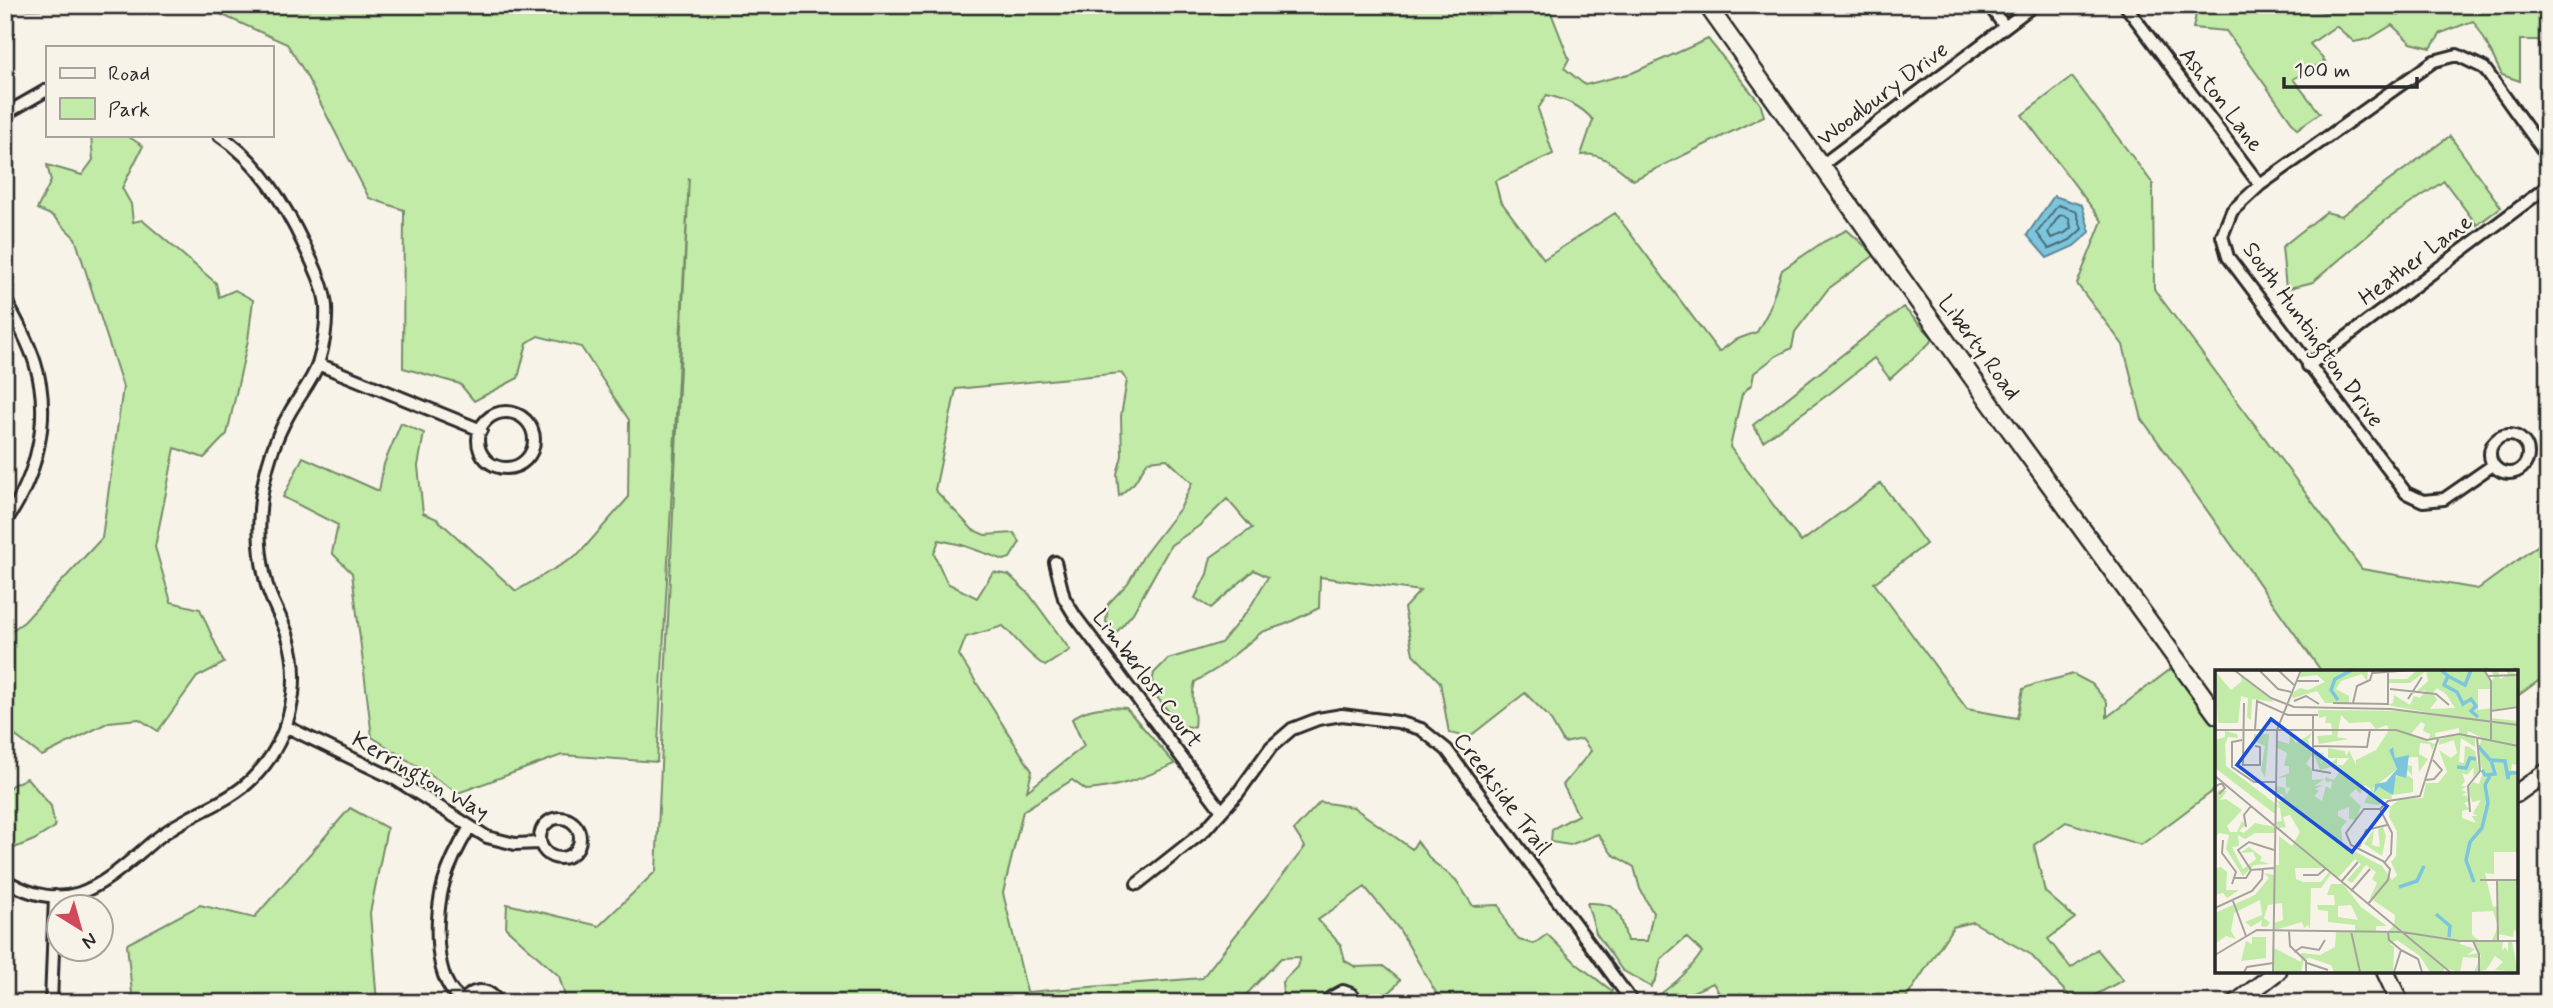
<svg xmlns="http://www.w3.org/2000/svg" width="2553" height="1008" font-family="Mynerve,sans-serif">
  <rect width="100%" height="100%" fill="#f7f3e8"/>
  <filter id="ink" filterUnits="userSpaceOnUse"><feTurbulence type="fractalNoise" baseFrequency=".0143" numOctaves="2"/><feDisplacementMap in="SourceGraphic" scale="14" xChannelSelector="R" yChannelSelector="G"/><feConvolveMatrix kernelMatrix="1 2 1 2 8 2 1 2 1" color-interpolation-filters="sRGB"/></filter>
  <g filter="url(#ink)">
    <path fill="#c1eba7" stroke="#768b69" stroke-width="2" d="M5 5H1548L1569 59 1564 68 1585 85 1632 73 1708 39 1760 103 1764 116 1633 180C1618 168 1601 151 1581 155L1593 120C1580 105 1566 100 1547 95L1538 109 1553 154 1495 181 1500 200 1544 259 1615 213 1719 352 1735 340 1757 332 1768 312 1782 270 1823 242 1847 230 1875 255 1828 289 1795 332 1792 348 1776 356 1754 373 1752 384 1742 394 1730 447 1801 542 1881 483 1926 544 1874 583 1967 709 2017 718 2023 689C2039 681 2055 680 2073 674L2092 684 2107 702V717L2179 663 2217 715V788L2141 845 2066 822 2034 845 2045 892 2075 918 2048 939 2071 968 2097 949 2123 980 2081 1003H2076L2030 954 1973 922 1953 927 1903 1003H1725L1713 983 1690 993 1692 1003H1648C1669 988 1688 974 1702 952L1686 937 1661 959 1656 979 1651 987 1622 970 1596 933 1587 903C1619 902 1620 912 1627 941H1647L1653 913 1640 889 1634 867 1612 854 1598 834 1570 845 1551 842 1552 829 1578 815 1563 785 1591 751 1582 739 1564 743 1549 717 1525 693 1469 737 1449 733 1440 682 1413 654 1404 608 1420 591 1320 577 1319 608 1286 624 1262 632 1218 668 1195 682C1189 702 1197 708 1194 727L1180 726C1171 713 1159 702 1151 688L1154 673 1168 659 1221 643 1249 609 1268 577 1254 570 1211 608 1195 598 1207 574 1211 557 1252 528 1227 499 1199 526 1171 545 1133 613 1116 633 1106 622 1108 604 1128 583 1144 555 1181 507 1192 483 1167 459 1148 461 1134 483 1119 496 1117 474 1122 456 1121 416 1127 380 1121 373 956 389 935 490 973 530 985 535 1014 533 1020 542 1010 558 1004 560 962 545 939 540 934 554 947 583 977 598 993 572 1009 575 1029 594 1070 650 1045 666C1026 654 1019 641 1003 626L966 637 959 655 1032 771 1027 791 1084 746 1072 719C1087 706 1108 706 1126 708L1175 764C1144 777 1120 788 1086 790L1072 780 1023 811 1003 893 1027 992 1202 978 1305 847 1294 830 1320 802 1353 807 1412 849 1417 841 1431 860 1456 880 1473 906 1499 905 1507 924 1519 940 1534 944 1547 934 1577 964 1612 991 1609 1003H1442L1399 929 1365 887 1318 920 1341 945 1345 961 1356 967 1383 966 1400 980 1394 988 1377 1003H1362L1346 985 1326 996 1324 1003H1284L1282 982 1297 967 1300 957 1281 958 1242 999 1243 1003H567L559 976 506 928 507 904 599 926 656 871 689 178 657 762 562 755 458 793 372 737 352 573 332 553 338 525 283 497 303 457 379 491 384 464 401 423 424 433 418 466 423 513 437 519 516 591 578 555 628 498 629 420 581 347 538 336 527 343 518 378 474 401 460 384 403 368 404 210 369 198 304 71 287 44 202 6 5 10Z
      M2198 5H2286L2330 13 2343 5H2548V44L2537 40H2520V81L2502 75C2492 56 2486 38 2473 21L2441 33 2431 48 2411 43 2392 25 2369 39 2354 42 2336 26 2310 44 2325 61 2293 79 2320 113 2297 129 2226 31 2193 28Z
      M2072 77 2153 184 2154 289 2362 569 2478 589 2548 538V674L2516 697V672H2322L2142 419 2123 345 2077 284 2102 221 2022 115Z
      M91 135H126L143 146 122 188 131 204 133 222 142 220 216 283 219 297 235 290 253 300 248 340 227 434 204 458 175 448 155 547 171 602 200 609 224 663 197 677 158 731 139 719 109 722 42 756 5 728V635L24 622 102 538 123 387 75 238 53 216 37 209 51 181 47 165 82 175 93 160Z
      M2450 136 2501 207 2477 225 2444 181 2386 220 2313 282 2286 289 2282 247 2326 212 2341 216Z
      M1903 307 1934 339 1890 379 1874 358 1833 391 1763 441 1753 425Z
      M27 778 51 806 55 827 34 840 7 851 5 793 12 785Z
      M350 808 387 828 370 913 377 1003H133L127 944 200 905 254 918Z"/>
    <path fill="#7cc5dd" stroke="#5c8796" stroke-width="2" d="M2054 196 2082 205 2090 232 2074 246 2047 258 2027 235Z"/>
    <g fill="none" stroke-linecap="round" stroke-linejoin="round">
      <path stroke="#4b6972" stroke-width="2" d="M2058 205 2076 211 2082 229 2070 240 2049 249 2037 233Z
        M2063 215 2069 218 2071 228 2065 233 2051 238 2048 232 2059 216Z"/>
      <g stroke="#2b2b2b" stroke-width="16">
        <path id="street" d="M1989 5 2005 27
          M2125 5 2260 185
          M5 114 47 90
          M1822 165 2034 5
          M5 299C16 320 28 340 35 363 52 417 37 477 5 522
          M318 364 481 430
          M2308 366 2548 186
          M478 440a28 28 0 1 1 56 0a28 28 0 1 1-56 0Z
          M2490 454a19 19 0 1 1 38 0a19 19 0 1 1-38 0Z
          M2493 465 2444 499 2423 501 2406 493 2228 257 2222 236 2232 211 2260 185 2434 61 2457 55 2484 68 2548 157
          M1055 562 1064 598 1075 616 1222 811
          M285 726 395 779 487 837 515 844 540 843
          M540 838a20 20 0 1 1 40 0a20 20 0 1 1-40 0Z
          M5 880C64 915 97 890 142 851 156 838 172 827 189 818 211 806 234 797 252 779 289 743 303 686 288 637 282 617 269 599 265 578 259 552 258 525 261 499 265 470 274 440 289 414 298 397 312 382 318 364 324 345 327 326 326 306 324 285 314 266 305 247 284 203 260 162 219 135
          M1137 884 1204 831 1238 793 1271 747 1292 729 1318 719 1342 715 1398 722 1421 729 1447 750 1633 1003
          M464 1001C431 984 435 912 444 882 450 862 459 845 470 827
          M51 1003 55 896
          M463 1003C472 987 489 987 498 1003
          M1327 1003 1330 998 1343 991 1351 994 1358 1003"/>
      </g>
      <g stroke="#2b2b2b" stroke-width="21">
        <path id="secondary" d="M1707 5 1989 401 2217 715
          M2516 794 2548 771
          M2385 971 2400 1003
          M2236 1003 2278 971"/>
      </g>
      <use href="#street" stroke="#f7f3e8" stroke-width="10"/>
      <use href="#secondary" stroke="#f7f3e8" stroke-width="16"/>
    </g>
  </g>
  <g text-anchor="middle" stroke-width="5" stroke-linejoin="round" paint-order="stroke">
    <g font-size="23" fill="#2b2b2b" stroke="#f7f3e8">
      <text transform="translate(1882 93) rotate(-37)" y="8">Woodbury Drive</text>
      <text transform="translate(2222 99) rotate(53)" y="8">Ashton Lane</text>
      <text transform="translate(2415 259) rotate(-37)" y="8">Heather Lane</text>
      <text transform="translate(2314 334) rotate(54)" y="8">South Huntington Drive</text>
      <text transform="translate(1980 347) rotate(54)" y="8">Liberty Road</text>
      <text transform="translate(1148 678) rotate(53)" y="8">Limberlost Court</text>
      <text transform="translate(421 775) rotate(30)" y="8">Kerrington Way</text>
      <text transform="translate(1503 793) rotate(53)" y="8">Creekside Trail</text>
    </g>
  </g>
  <g transform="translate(2215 670)">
    <rect width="303" height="303" fill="#f7f3e8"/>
    <path d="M86 0H153L152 11 147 4 126 11 121 19 134 26V33H110L102 21 78 28 76 24 85 18 93 20 110 12 102 5 85 7ZM202 0H269L276 12 280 6 275 0H283L285 9 293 5 291 0 303 4 302 36 276 40 275 48 303 51 302 95 297 94 296 100 303 101V189L301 182H279V204L270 203 278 237 282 236V210H303V266L299 259 298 267 283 264 282 270H277L283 257 278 241 257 242V265L265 271H288L287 281 290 277 293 282V272H297L303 302 280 300 288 292 280 286 271 300 259 302 266 286 258 270 245 271V274L260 279 252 285 263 283V288L248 287 245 302 229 298V302H215L205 286 182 270 175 274 179 277 178 302H119L116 295 95 288 89 289 86 302H59V278L86 292V283L105 285 120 277 121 262H140V255L113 252V241L103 240 102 235H120L119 225H112L116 214H128L146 237 172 256H161V262H173L179 255 180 245 155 228 162 213 157 209 161 202 151 195 137 213 132 210 146 194 140 189 122 209 116 204 106 218H96L95 259 93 255 89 258 87 252 60 260 59 253 68 250 67 233 53 235 49 248 55 253 51 257 46 256 47 250 36 257 30 252 47 245 45 230 19 243 16 261 21 269 11 266 0 274V243L40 225 54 208 49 203 59 205V195H64V166L77 176 85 162 75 145 68 147 71 157 64 158 60 152 67 151 65 138 60 135V144L0 98V70L10 67V61L22 64 23 68 13 67 10 74 11 96 65 137 61 129 65 132 69 125 61 122V116L70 118 71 125 76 118 71 117V107L62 108 74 103V96H69L72 83 61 77V70L74 74 75 65 81 73 97 63 93 70 97 85 91 94 97 99V110L109 109 99 116 108 115 100 119 104 121 99 126 107 131 111 116 116 119 117 111 111 112 110 107 119 110 124 102 116 97 105 100 98 82 109 83 106 86V95L107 90 113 95 122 88V95H128L134 88H113V78L130 81 131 86 134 80 141 95V90L161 80 174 60 172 55 161 59 155 52 134 53 126 45 122 67 134 69 104 74 102 66 117 65V60L116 53H110L111 46 104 48 103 40 192 41 243 48 172 35 178 33 179 25 195 35 199 26 205 28 211 20 201 22 213 11 211 1 195 13H174V9H192ZM222 18 231 24 240 38 215 39 222 30 218 23ZM276 19V38L263 40V19ZM206 52 210 54 208 61 215 64 214 70H221L220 63 244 58V64L223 70 224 75 239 70 242 83 236 88 224 80 232 102 223 113H211L208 128 185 129 175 137 174 147 182 161 181 186 176 192 182 205 177 210 167 196 128 175 126 158 132 151 123 146V141L134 137V149L141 150 146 136 134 125 141 119 145 124 150 115 156 119 149 133 164 135 168 129H177L176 120 162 117 159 122 158 118 182 99 174 80 177 77 180 88 203 87 204 102 213 89 204 84 205 73 215 74 217 80 220 74 195 65ZM253 61 267 68 262 82 268 102 264 114 258 112 253 118 257 132 266 130 258 143 262 146H257L261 153 247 148V141L254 139 249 133 254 131 252 126 247 125 252 122 246 120 252 116H246L250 111 247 103 252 105 259 97 258 107 264 101 260 81 254 77 250 76 249 93 244 92 246 68 260 77V68L252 65ZM80 198H108L114 202 106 212H88L81 209ZM136 235 143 250 123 247V236ZM0 1 16 20 27 11 25 5 59 32 37 29 36 50 32 47 33 28 26 26 23 53H3ZM39 64H54L50 108 46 100 50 76 39 71ZM191 95 197 96V106L193 100 192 105 198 109V122L178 125 177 113 183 104 191 108ZM4 120 12 121 5 130 11 129 27 140 12 156 15 162H22L27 151 30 155 24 161 29 163 40 153 60 157V163H40L30 169 23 165 24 176 17 177 28 199 41 189 38 182 25 183 34 177 47 187 45 191 55 194 39 195 28 206 11 179 14 165 4 163 0 168V124ZM168 157 171 166 167 186 149 174 159 159 157 175 165 177 163 159ZM6 197 12 202 11 220H24L12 228 8 223 0 225V198ZM37 267H51V288L26 291 31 271 37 274Z" fill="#c1eba7" fill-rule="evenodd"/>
    <path d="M178 77 180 88 194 85 191 108 181 105 178 125 164 117 159 123 160 114 171 112 182 99 174 80Z" fill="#7cc5dd"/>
    <path fill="none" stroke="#7cc5dd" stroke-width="3.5" d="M226 0 233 6 229 15 242 22 248 34 256 29 261 36 256 41 263 47M233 6 250 15 256 0M123 30 116 20 120 9 137 0M263 76 275 90 290 91 293 109 294 103H303M242 97 251 98 255 88 261 89M267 100 270 105 280 104 276 90M259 212 251 190 255 172 267 158 273 133 270 115 275 106M184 217 202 211 209 196M221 244 235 256 234 267"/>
    <path fill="none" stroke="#a5a39c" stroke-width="2" d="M19 0 56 28 79 37 176 39 303 55M44 0 63 19 76 22M63 0 79 15M269 0 276 11V70M158 3 197 0M273 6 303 5M81 11H104M175 19 221 24 234 35M193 29 207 7M79 31 91 26 104 34M29 33 28 95H45V77L40 76M118 33 173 34V0M138 33 142 16 155 10 158 0M276 41 303 37M98 45V100L116 103M0 60H181L212 70 244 64 303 76M40 60 42 31 73 45H103M27 70 17 72V97L39 112H60M98 76 152 77 155 60M0 106 235 302M210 110 219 109 227 100 218 90M0 117 6 113 10 118 4 124M165 139 173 131 205 126 223 69M165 139 177 163 176 184 170 192M255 142 253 116 265 101 262 67M31 157 29 145 36 136M8 170 7 183 21 202 17 214M144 177 151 160 172 155M59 198 36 200 23 180 34 172 59 180M88 205H103L110 199 107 201M19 208H31L36 200M265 210H303M282 210 283 271M126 212 143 192M136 221 155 199M18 231 31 266M153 234 173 210 175 199 168 191 136 175 131 163 149 139H165M0 238 37 221 47 209 48 198M74 261 75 276 91 291V302M136 261 145 302M173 262 174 270 186 280M258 271 264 284V302M186 280 203 289 207 302M79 282 87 277 104 280 110 270M0 285 42 260 187 262 245 271H303M92 293 113 300M29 302 32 297 58 293M58 302 62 60 86 0M179 302 186 280"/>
    <path fill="#1d4ed8" fill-opacity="0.15" stroke="#1d4ed8" stroke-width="3.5" d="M56 49 172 136 137 182 22 95Z"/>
    <rect width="303" height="303" fill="none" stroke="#2b2b2b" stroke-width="3.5"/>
  </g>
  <rect width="2553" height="1008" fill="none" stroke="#f7f3e8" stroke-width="28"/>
  <rect x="14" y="14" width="2525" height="980" fill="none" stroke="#2b2b2b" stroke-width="2.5" filter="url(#ink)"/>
  <rect x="46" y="46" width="228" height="91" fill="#f7f3e8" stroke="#a5a39c" stroke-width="2"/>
  <rect x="60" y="68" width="35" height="10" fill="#f7f3e8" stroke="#a5a39c" stroke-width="2"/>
  <text x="108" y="80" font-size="21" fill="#2b2b2b">Road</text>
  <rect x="60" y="98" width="35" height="21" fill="#c1eba7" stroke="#a5a39c" stroke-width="2"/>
  <text x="108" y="116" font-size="21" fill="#2b2b2b">Park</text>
  <g transform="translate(80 928) rotate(143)"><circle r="33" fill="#f7f3e8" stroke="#a5a39c" stroke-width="2"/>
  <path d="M0-5L12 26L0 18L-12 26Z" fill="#d1495b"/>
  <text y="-10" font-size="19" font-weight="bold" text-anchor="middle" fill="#2b2b2b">N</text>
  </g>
  <path d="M2284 77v10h133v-10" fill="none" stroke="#2b2b2b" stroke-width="3.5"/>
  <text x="2294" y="77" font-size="21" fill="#2b2b2b" stroke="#f7f3e8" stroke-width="5" paint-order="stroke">100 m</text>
</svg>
